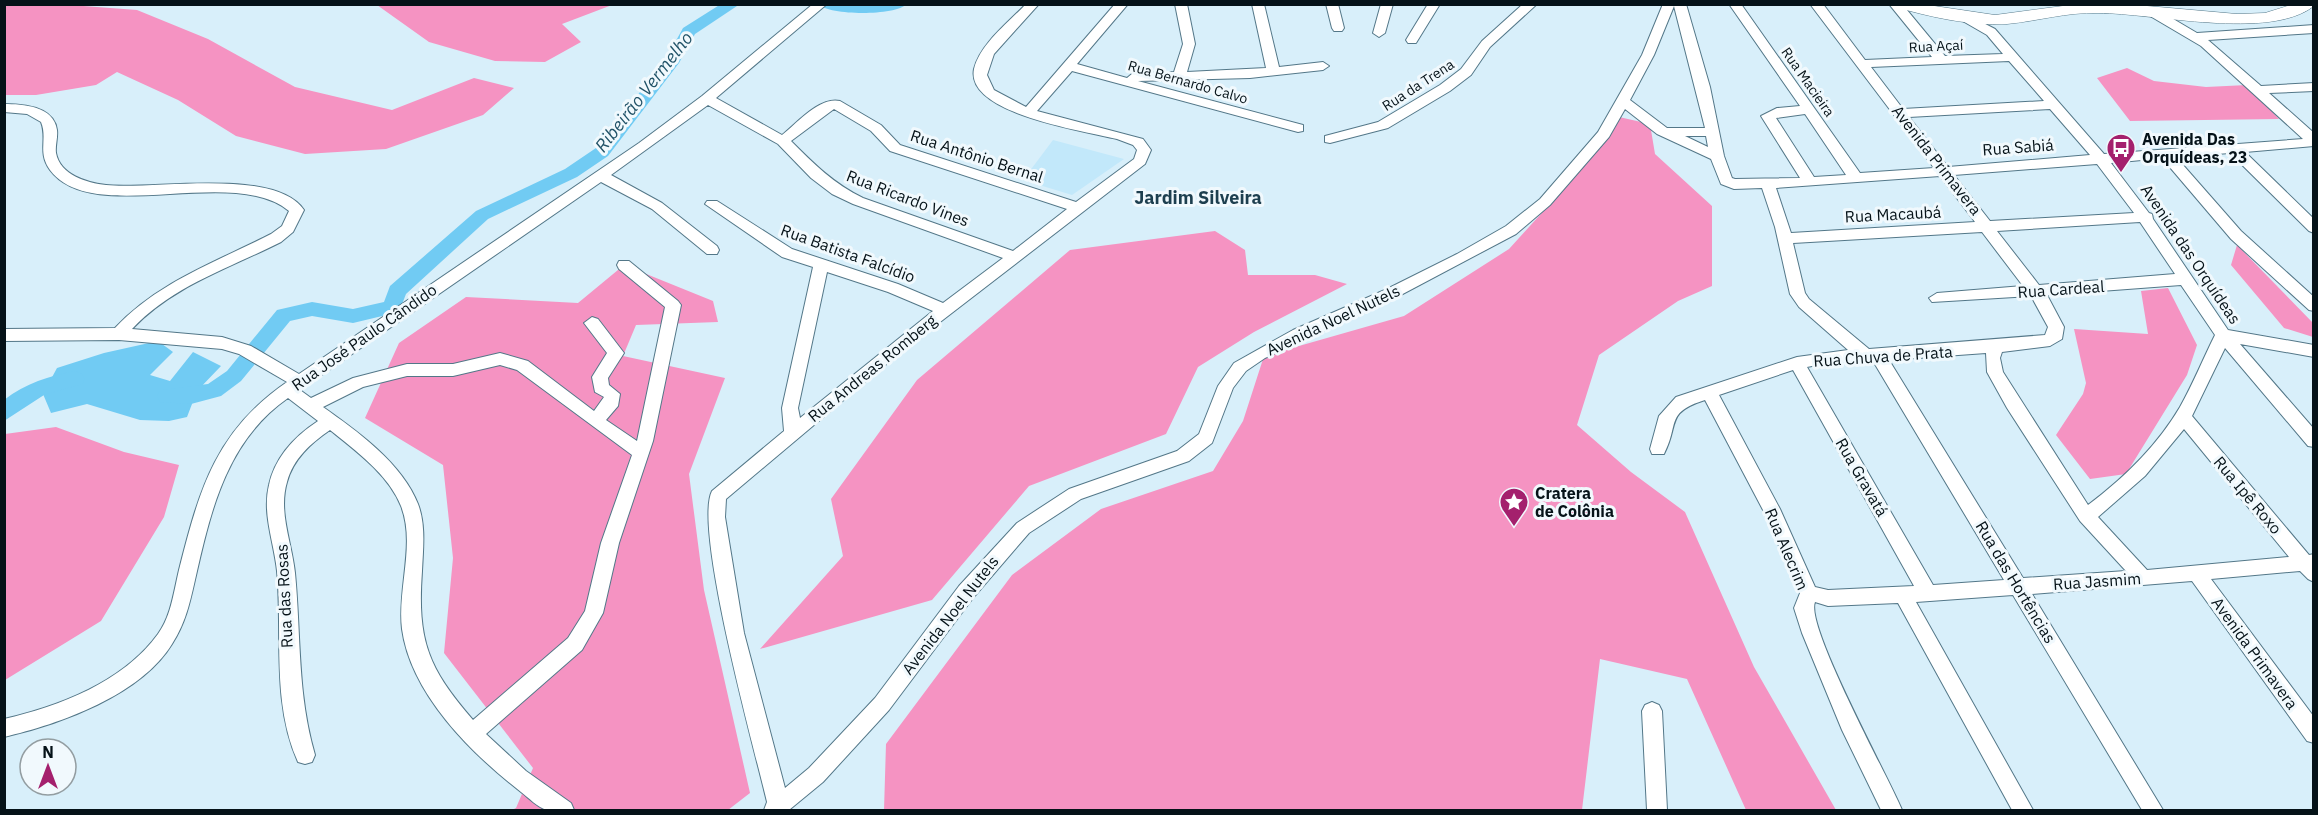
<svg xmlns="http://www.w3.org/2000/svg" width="2318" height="815" font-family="'IBM Plex Sans',sans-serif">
  <rect width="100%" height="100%" fill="#d8effa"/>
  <path fill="#c2e8fa" d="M1053 140 1124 159 1072 195 1023 180Z"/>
  <path fill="#f593c2" d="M4 5H70L137 10 208 39 295 87 392 110 474 78 514 88 483 115 386 149 305 154 236 136 178 100 117 72 96 85 36 95H5Z
    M377 5V4L612 5 562 24 581 42 545 62 495 61 429 42Z
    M2127 68 2154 81 2206 87 2247 85 2279 119 2130 121 2097 78Z
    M1619 117 1650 124 1655 154 1712 206V286L1678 301 1599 355 1577 425 1631 472 1685 512 1754 667 1836 810H1746L1687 679 1600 659 1582 810H884L886 744 1012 575 1101 509 1213 471 1243 421 1264 356 1404 316 1509 249 1549 205Z
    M1215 231 1245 250 1248 275H1315L1347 284 1254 332 1198 367 1166 434 1029 486 932 600 760 649 843 556 831 499 917 380 1070 250Z
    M2237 245 2313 323V337L2284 328 2231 265Z
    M624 265 713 301 718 322 636 325 623 356 725 378 689 474 704 590 750 793 728 810H512L516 808 533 768 444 653 453 558 443 465 365 418 399 343 466 297 578 303Z
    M2168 288 2197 345 2187 375 2126 474 2090 479 2056 435 2083 394 2086 383 2074 329 2148 334 2141 291Z
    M56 427 124 452 179 465 164 517 101 621 5 680V434Z"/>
  <path fill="#71cbf3" d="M158 341 173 352 150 375 170 381 193 352 221 366 197 391 187 417 169 421 140 420 87 404 51 413 43 394 57 368 104 353Z"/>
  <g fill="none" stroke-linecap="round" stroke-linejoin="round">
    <path fill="#71cbf3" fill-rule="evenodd" d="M721 4H740L695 34 679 63 608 156 577 177 488 219 406 294 399 312 353 323 312 316 290 321 241 381 221 396 191 404 160 402 157 396 160 390 208 384 227 371 277 310 312 302 353 309 384 302 390 286 476 211 565 169 596 148 666 59 683 28Z
      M818 4H907C895 16 830 16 818 4Z
      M75 371 82 374 85 379 82 384 44 395 4 421V400C26 383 49 376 75 371Z"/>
    <g stroke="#537788" stroke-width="2">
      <path id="minor" d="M813 4H827L716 98 782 135C796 124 820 96 840 101L881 125 900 145 1076 202 1134 159 1137 150 1133 145 1117 139C1086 131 965 114 974 69 980 44 1009 22 1026 4H1039L994 54 987 75 994 90 1026 107 1115 4H1128L1077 64 1127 78 1133 73 1174 72 1183 44 1175 4H1187L1195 44 1187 72 1266 68 1252 4H1264L1279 67 1323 62 1329 66 1323 70 1250 78 1138 81 1303 125V131L1298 132 1072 71 1037 111 1143 139 1151 150 1145 164 896 356 726 499 725 517 744 633 785 788 809 768 875 698 959 586 1017 523 1069 489 1177 451 1199 434 1218 386 1234 363 1293 330 1387 289 1457 254 1506 226 1540 199 1598 132 1642 55 1663 4H1686L1710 87 1724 156 1732 178 1735 179 1800 178 1761 116 1777 108 1800 106 1729 4H1741L1860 173 1934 168 1810 4H1823L1865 60 1932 57 1889 4H1902L1945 56 2003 54 1987 35 1954 16 1956 13H1964L1995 29 2104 154 2303 139 2201 46 2145 13V7H2153L2197 33 2314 25V33L2208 40 2261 86 2314 83V91L2269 93 2314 133V146L2245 152 2314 219V233L2309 231 2230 153 2176 157 2241 231 2314 297V311L2309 310 2231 239 2162 158 2111 163 2149 213 2152 214 2153 219 2228 330 2314 345V357L2240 344 2314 429V447L2308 446 2225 348 2192 416 2309 555 2314 554V582L2308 579 2300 571 2211 579 2314 717V743L2307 741 2192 581 2032 594 2163 810H2142L2013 595 1916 602 2033 810H2012L1898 603 1828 606 1815 602C1805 626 1889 778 1902 810H1881L1842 730 1802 633 1794 608 1800 593 1763 510 1705 400C1664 413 1680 424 1664 454H1652L1650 449 1659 416 1676 397 1797 357 1848 350 1799 307 1790 294 1775 227 1762 188 1734 189 1721 184 1711 159 1657 134 1625 109 1609 137 1550 205 1516 234 1397 297 1265 358 1246 371 1233 388 1212 443 1189 461 1081 499 1029 533 973 598 889 710 823 782 789 810H764L767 802C755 751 693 528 712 491L784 431 782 408 813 267 782 257 705 204 707 201H717L792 249 898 284 943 303 1003 258 853 204 832 194 811 178 778 144 708 105 611 175 662 203 717 246 719 250 717 254H707L652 209 601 182 300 390 311 398 353 378 407 364H453L500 353 528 361 594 411 604 397 595 392 592 377 607 353 584 323 592 317 598 319 624 353 608 378 609 385 620 394 618 406 606 420 637 441 665 307 619 269 617 265 619 261H629L678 301 681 305 653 441 619 543 603 613 582 650 486 734 526 771 571 803 574 810C566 810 554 813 547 810 538 808 528 797 521 792 471 753 411 694 402 629 397 589 416 544 401 506 389 475 355 450 330 430 311 443 293 459 287 482 278 512 292 543 295 573 301 635 297 694 315 755L312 762 305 764 298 762C271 702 283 634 277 571 274 542 262 514 269 485 275 457 295 436 318 421L288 398C229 439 212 505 197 571 191 597 187 621 172 644 141 695 60 724 4 737V719C60 706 123 682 158 634 172 615 174 589 180 566 200 487 217 430 287 382L239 354 222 349 119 340 4 341V329L115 328C158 282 216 262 271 234L282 226 289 211C232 164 92 227 50 170 37 152 48 139 41 122L27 114 4 112V104C23 104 54 106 57 130 58 138 55 145 56 153 60 175 87 183 106 185 153 190 275 167 304 210L293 232 281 242C230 268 172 286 132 329L222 337 251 346 299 374 639 143 702 96ZM1674 6 1705 128H1667L1630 100 1654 55ZM2009 61 2044 101 1903 109 1871 67ZM834 109 871 131 890 151 1067 209 1013 251 863 198C834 184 814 164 791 141ZM2050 109 2090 155 1948 167 1909 117ZM1805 114 1846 175 1814 177 1776 118ZM1685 136H1706L1708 147ZM2097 164 2134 213 1990 221 1954 175ZM1940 176 1975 222 1791 233 1776 188ZM2140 222 2175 274 2039 285 1997 231ZM1982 232 2023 286 1937 293 1929 298 1932 302 2031 296 2048 327 2045 335 1869 349 1809 299 1805 293 1793 243ZM827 272 888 292 933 311 800 418 798 408ZM2181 285 2215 335C2203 359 2193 384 2180 407 2157 446 2124 478 2088 505L2003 372 2000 358 2002 352 2050 346 2062 339 2064 327 2047 295ZM1986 353 1987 372 2007 408 2080 521 2126 571 2023 578 1889 360ZM1873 361 2004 580 1933 585 1807 367 1832 362ZM500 365 517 370 632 455 601 543 585 611 568 638 473 720C428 668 417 641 422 571 423 549 426 525 418 504 402 463 357 431 323 407L363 387 407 376H453ZM1793 370 1914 586 1828 590 1815 587 1780 509 1719 395ZM2184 429 2289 557 2147 570 2098 517 2145 476Z
        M1326 4H1338L1344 28 1342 31H1334L1332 28Z
        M1381 4H1393L1385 33 1379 37 1373 33Z
        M1428 4H1440L1416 43H1408L1406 40Z
        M1523 4H1537L1490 47 1471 75 1450 91 1388 128 1330 143 1325 142V136L1378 122 1440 85 1461 69 1482 41Z
        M1652 702 1659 705 1662 711 1667 810H1647L1642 711 1645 705Z"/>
    </g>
    <g stroke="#537788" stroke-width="1">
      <path id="major" d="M1893 4H1921L1995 15 2078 4H2125L2237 14 2265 13 2294 4 2314 6C2269 41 2154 13 2098 13 2067 12 2038 21 2007 24 1969 26 1931 17 1895 7Z"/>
    </g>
    <use href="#minor" fill="#fff" fill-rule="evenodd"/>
    <use href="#major" fill="#fff" fill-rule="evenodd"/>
  </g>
  <defs>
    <g id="bus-pin" transform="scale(1.5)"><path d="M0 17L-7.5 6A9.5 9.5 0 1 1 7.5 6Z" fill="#a4206d" stroke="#f1f9fd"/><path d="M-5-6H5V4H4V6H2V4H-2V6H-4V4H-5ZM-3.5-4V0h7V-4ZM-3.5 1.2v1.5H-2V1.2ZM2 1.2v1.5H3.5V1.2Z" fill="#fff"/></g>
    <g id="sight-pin" transform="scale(1.5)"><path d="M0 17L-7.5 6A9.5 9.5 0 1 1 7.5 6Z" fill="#a4206d" stroke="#f1f9fd"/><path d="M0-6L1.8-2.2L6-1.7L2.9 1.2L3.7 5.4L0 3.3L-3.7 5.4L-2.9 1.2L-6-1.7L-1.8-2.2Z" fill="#fff"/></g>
  </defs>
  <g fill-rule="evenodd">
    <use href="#bus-pin" x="2121" y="148"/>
    <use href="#sight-pin" x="1514" y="502"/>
  </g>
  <g text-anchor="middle" stroke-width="6" stroke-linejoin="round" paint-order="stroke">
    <g font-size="14" fill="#051218" stroke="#f1f9fd">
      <text transform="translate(1936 46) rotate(-3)" y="5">Rua Açaí</text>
      <text transform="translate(1188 82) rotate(16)" y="5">Rua Bernardo Calvo</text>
      <text transform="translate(1808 82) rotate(55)" y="5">Rua Macieira</text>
      <text transform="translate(1418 85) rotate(-33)" y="5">Rua da Trena</text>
    </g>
    <g font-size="16" font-weight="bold" fill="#051218" stroke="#f1f9fd" text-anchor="start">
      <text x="2142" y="145">Avenida Das<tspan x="2142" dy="18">Orquídeas, 23</tspan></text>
      <text x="1535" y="499">Cratera<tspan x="1535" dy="18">de Colônia</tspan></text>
    </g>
    <g font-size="16" fill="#051218" stroke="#f1f9fd">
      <text transform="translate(2018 147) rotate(-4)" y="6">Rua Sabiá</text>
      <text transform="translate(977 156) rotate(18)" y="6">Rua Antônio Bernal</text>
      <text transform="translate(1937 160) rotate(52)" y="6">Avenida Primavera</text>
      <text transform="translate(908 198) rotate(21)" y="6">Rua Ricardo Vines</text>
      <text transform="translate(1893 214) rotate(-3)" y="6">Rua Macaubá</text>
      <text transform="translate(848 253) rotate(20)" y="6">Rua Batista Falcídio</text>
      <text transform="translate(2191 254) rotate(56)" y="6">Avenida das Orquídeas</text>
      <text transform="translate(2061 289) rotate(-4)" y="6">Rua Cardeal</text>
      <text transform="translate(1333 320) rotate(-25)" y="6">Avenida Noel Nutels</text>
      <text transform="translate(364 337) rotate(-35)" y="6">Rua José Paulo Cândido</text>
      <text transform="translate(1883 356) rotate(-4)" y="6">Rua Chuva de Prata</text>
      <text transform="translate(872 368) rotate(-39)" y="6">Rua Andreas Romberg</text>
      <text transform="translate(1862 477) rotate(60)" y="6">Rua Gravatá</text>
      <text transform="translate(2248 495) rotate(50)" y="6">Rua Ipê Roxo</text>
      <text transform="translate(1787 549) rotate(67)" y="6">Rua Alecrim</text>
      <text transform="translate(2097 581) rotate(-4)" y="6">Rua Jasmim</text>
      <text transform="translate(2016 582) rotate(59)" y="6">Rua das Hortências</text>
      <text transform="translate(284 596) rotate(-93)" y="6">Rua das Rosas</text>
      <text transform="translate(950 615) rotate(-52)" y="6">Avenida Noel Nutels</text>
      <text transform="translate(2255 653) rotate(54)" y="6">Avenida Primavera</text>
    </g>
    <g font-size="18" font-style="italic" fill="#225368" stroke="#f1f9fd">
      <text transform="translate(644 92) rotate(-52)" y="6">Ribeirão Vermelho</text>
    </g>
    <g font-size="18" font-weight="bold" fill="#1d3f4f" stroke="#f1f9fd">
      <text x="1198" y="204">Jardim Silveira</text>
    </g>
  </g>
  <rect width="2318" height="815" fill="none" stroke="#051218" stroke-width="12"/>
  <g transform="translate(48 767)"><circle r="28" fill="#f1f9fd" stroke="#939da1" stroke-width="1.5"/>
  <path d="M0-4.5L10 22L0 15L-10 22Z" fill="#a4206d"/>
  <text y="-9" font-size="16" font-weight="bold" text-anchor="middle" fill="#051218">N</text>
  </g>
</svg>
